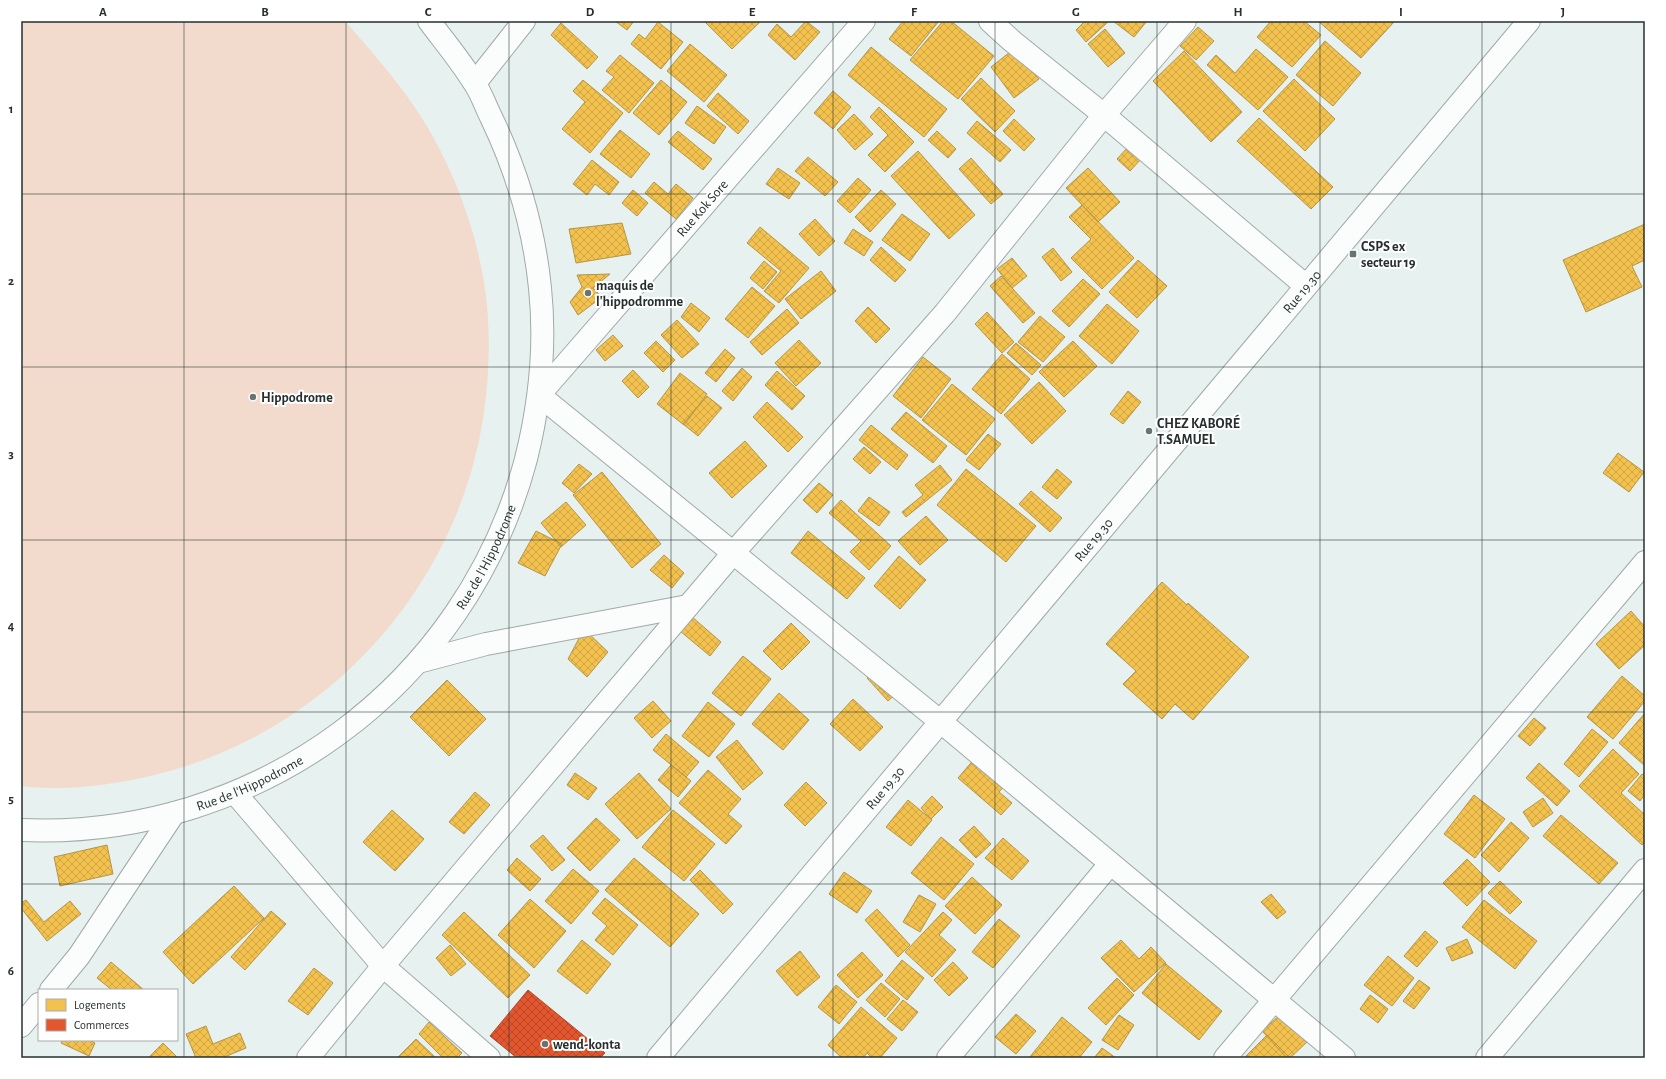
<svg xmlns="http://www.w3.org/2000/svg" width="1666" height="1079" font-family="'Alegreya Sans',sans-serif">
  <defs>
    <pattern id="homes-cross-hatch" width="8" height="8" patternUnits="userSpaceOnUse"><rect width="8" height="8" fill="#f2c14e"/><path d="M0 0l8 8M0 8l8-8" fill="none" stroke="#d0a644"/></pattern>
    <pattern id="shops-cross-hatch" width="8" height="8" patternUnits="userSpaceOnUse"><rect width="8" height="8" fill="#e4572e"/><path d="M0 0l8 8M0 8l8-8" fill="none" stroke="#b94828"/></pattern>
  </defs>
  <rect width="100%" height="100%" fill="#e7f2f0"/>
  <path fill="#f2dacc" d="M21 21H345C371 51 398 81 420 115 452 165 474 223 484 282 490 319 490 358 486 396 467 581 328 737 146 777 106 786 62 791 21 786Z"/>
  <path fill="url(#homes-cross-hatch)" stroke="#b59544" d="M615 21H634L627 30Z
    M704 21H761L732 49Z
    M806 21 820 32 795 60 768 35 777 24 791 37Z
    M903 21H939L911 56 889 39Z
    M943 21H951L994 56 958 99 910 60Z
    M1085 21H1107L1108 22 1086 42 1076 30Z
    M1113 21H1147L1134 37Z
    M1271 21H1304L1321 35 1292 67 1257 37Z
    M1318 21H1393L1394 22 1361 58Z
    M658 22 683 42 661 69 631 44 639 34 645 39Z
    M561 23 598 57 587 69 551 35Z
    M1198 27 1214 41 1196 60 1180 46Z
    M1105 29 1125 53 1108 67 1088 44Z
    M1325 41 1361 73 1333 106 1296 75Z
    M690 44 727 75 704 102 667 71Z
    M871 47 947 109 924 137 848 75Z
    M1015 48 1039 79 1014 98 991 67Z
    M1256 49 1288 77 1258 110 1207 65 1216 55 1235 73Z
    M1184 51 1242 112 1211 142 1153 81Z
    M620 55 654 83 629 113 602 90 614 77 606 71Z
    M981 78 1015 111 995 132 961 99Z
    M1294 79 1335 119 1305 151 1263 111Z
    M583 80 623 113 590 153 562 129 585 102 573 91Z
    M661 80 687 102 659 135 633 113Z
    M833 91 851 107 833 129 814 113Z
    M718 93 749 121 738 134 707 106Z
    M697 106 726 127 714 144 685 123Z
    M879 107 914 142 885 172 868 155 888 135 870 117Z
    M854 114 873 134 855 150 837 130Z
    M1259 118 1333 187 1311 209 1237 141Z
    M1014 119 1035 139 1024 151 1003 131Z
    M977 121 1011 150 1000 162 967 133Z
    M620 130 650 154 631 178 600 154Z
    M678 131 712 159 703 170 668 142Z
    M937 131 956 149 948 158 928 140Z
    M1129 146 1142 158 1130 171 1117 159Z
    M918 151 975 215 949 239 891 176Z
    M808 157 838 182 825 196 795 171Z
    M971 158 1003 194 991 204 959 169Z
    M592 160 619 182 609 195 595 184 587 195 573 184Z
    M778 168 800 183 789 199 766 184Z
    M1088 168 1120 202 1098 222 1066 188Z
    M858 178 871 190 850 213 837 201Z
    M654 182 668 194 676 184 693 198 676 219 645 193Z
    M633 190 648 203 637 216 622 203Z
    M881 190 896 204 870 232 855 217Z
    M1082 205 1134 258 1102 289 1071 258 1091 239 1069 217Z
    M902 214 930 234 910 261 882 240Z
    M815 219 835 241 819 256 799 234Z
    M622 223 631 254 576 263 569 229Z
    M1645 224V260L1632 266 1642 287 1586 312 1563 260Z
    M760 227 809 268 779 303 764 291 781 271 747 243Z
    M853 229 873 242 864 256 844 243Z
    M881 247 906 270 895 282 870 260Z
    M1053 248 1072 272 1061 281 1042 257Z
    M1012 258 1027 276 1012 288 997 269Z
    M1138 260 1167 286 1137 318 1109 292Z
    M764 261 777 272 763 289 750 278Z
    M821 271 836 291 801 319 785 299Z
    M610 274 593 288 602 297 578 315 570 302 582 287 577 275Z
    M1001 276 1035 313 1023 323 990 286Z
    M1083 279 1100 294 1069 327 1052 311Z
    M752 287 775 306 748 338 725 319Z
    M691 303 710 318 699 332 681 317Z
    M1107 304 1139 331 1112 364 1079 336Z
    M868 307 890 329 876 343 855 321Z
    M787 309 799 323 762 355 750 342Z
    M987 312 1014 342 1002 353 975 324Z
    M1040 316 1065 337 1043 362 1018 342Z
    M677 320 699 344 682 358 661 335Z
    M613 335 623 346 605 361 596 350Z
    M799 340 821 363 796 386 775 363Z
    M656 341 675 360 663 372 644 353Z
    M1073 341 1097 366 1064 397 1039 372Z
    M1016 343 1041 365 1032 375 1007 353Z
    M725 349 735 358 716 382 705 373Z
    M1002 354 1030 379 1001 414 972 389Z
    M923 357 951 379 921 418 893 396Z
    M742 368 752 377 733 401 722 391Z
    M633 370 649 387 638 398 622 381Z
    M777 371 805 396 792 410 765 385Z
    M680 373 707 394 684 425 657 404Z
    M1039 382 1066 411 1032 444 1004 415Z
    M952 384 995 419 966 455 922 420Z
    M1128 391 1141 402 1123 424 1110 414Z
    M707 396 722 408 698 436 683 424Z
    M767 402 803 437 788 452 753 417Z
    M906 412 947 446 933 463 891 429Z
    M871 425 908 455 897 470 859 440Z
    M988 434 1001 444 979 470 966 460Z
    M745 441 767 466 732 498 709 473Z
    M864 447 881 462 870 474 853 459Z
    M1618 453 1644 472 1629 492 1603 473Z
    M579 464 592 474 574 493 562 483Z
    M940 465 952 480 906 517 902 512 923 495 915 485Z
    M966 469 1036 526 1006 562 937 505Z
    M1057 469 1072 482 1057 499 1042 487Z
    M602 472 661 544 632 568 573 495Z
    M819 483 833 495 817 513 803 500Z
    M1031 491 1062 518 1050 532 1019 504Z
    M869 497 890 512 879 526 858 511Z
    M841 500 891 546 869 570 850 552 861 541 829 513Z
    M566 502 586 525 561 547 541 523Z
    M926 516 948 540 920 565 898 541Z
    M536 531 562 544 545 576 518 563Z
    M808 531 865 578 847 599 791 553Z
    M664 555 684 573 672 588 650 570Z
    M899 556 926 580 900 609 874 586Z
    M1162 582 1187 605 1188 603 1249 657 1193 720 1175 704 1162 719 1123 684 1136 671 1106 644Z
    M1631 611 1645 627V645L1619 669 1596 644Z
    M691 616 721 642 710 656 680 631Z
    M791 623 810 642 782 670 763 651Z
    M584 629 608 652 587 677 568 659Z
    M743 656 771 679 741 716 712 693Z
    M878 666 901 689 888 701 867 678Z
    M1622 676 1645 696V701L1613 739 1587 717Z
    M447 680 486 719 449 756 410 717Z
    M779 693 809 720 783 750 752 724Z
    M853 699 883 727 860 751 830 724Z
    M653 701 671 721 652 738 634 718Z
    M708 702 735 724 709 757 682 736Z
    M1645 713V766L1619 743Z
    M1534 718 1546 728 1530 746 1518 736Z
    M1592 729 1608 742 1579 777 1564 764Z
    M666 734 699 762 686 777 653 750Z
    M737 740 763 773 743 790 716 757Z
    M1613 749 1639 774 1621 793 1645 815V841L1642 845 1579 786Z
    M981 751 1012 777 999 792 1012 803 1001 815 958 778Z
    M1539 763 1570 791 1557 806 1526 778Z
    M671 765 691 781 678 797 658 780Z
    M708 770 741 799 728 814 742 826 726 844 679 803Z
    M575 773 597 788 588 800 567 785Z
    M639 773 671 809 637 839 605 804Z
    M1642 774 1645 776V794L1640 801 1628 791Z
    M806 782 827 803 805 826 784 805Z
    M475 792 490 805 464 834 449 822Z
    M1474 795 1505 819 1475 858 1444 834Z
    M932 796 943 807 931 819 921 808Z
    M1543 798 1553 813 1533 827 1523 812Z
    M908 800 932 820 911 846 886 827Z
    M392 810 424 839 395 871 363 842Z
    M673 810 715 844 684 881 642 847Z
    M1561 815 1618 863 1599 884 1543 836Z
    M596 818 620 840 590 871 567 848Z
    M1511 822 1529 838 1499 872 1481 855Z
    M974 826 991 844 976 858 959 840Z
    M543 835 565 860 552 871 530 846Z
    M941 837 974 864 944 900 911 873Z
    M1003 838 1029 861 1012 880 985 858Z
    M107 845 113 874 60 886 54 857Z
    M517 858 541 879 530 891 507 870Z
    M634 858 699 914 670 947 605 890Z
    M1467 859 1490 882 1467 906 1443 883Z
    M573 869 599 891 571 924 545 901Z
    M700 870 733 904 723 914 690 880Z
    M844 872 872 891 857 913 829 894Z
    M972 877 1002 905 975 934 945 906Z
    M1500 881 1522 902 1510 914 1488 893Z
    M234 886 264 918 193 984 163 952Z
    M1271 894 1286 912 1277 919 1261 902Z
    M919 895 936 904 920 932 903 922Z
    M605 898 638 925 613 955 595 940 607 926 592 913Z
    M530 899 566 931 534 968 498 935Z
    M26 900 44 922 70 901 81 914 47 941 21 908V903Z
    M1484 900 1537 941 1515 969 1462 927Z
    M877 909 910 945 898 957 865 920Z
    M271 911 286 924 245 970 231 957Z
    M464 912 530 975 508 998 442 935Z
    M943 912 952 920 939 935 956 950 932 977 905 952Z
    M999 919 1020 936 993 968 972 952Z
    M1425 931 1438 942 1417 967 1404 956Z
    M1467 939 1473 953 1452 961 1446 948Z
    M582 940 611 964 587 994 557 971Z
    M1121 940 1139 959 1151 947 1166 963 1134 992 1101 958Z
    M450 945 466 964 451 976 436 958Z
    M800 951 820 977 797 996 776 971Z
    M862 952 883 975 858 998 837 975Z
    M1388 956 1414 978 1392 1006 1364 985Z
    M902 960 924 978 907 1000 885 981Z
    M111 962 144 990H112L97 978Z
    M953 962 968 978 949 996 934 980Z
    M1166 964 1222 1011 1199 1040 1142 993Z
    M314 968 333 983 308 1015 288 1001Z
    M1117 978 1134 995 1106 1025 1088 1008Z
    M1419 980 1430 988 1414 1009 1403 1001Z
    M881 983 900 999 885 1017 866 1000Z
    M836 985 857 1002 839 1024 818 1007Z
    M1370 995 1388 1009 1378 1023 1360 1009Z
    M903 1000 918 1012 902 1031 887 1019Z
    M861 1007 897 1038 880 1058H872L867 1053 863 1058H842L828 1045Z
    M1016 1014 1036 1031 1016 1054 995 1037Z
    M1281 1014 1307 1042 1290 1058H1287L1262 1031Z
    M1119 1015 1134 1025 1118 1050 1102 1040Z
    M1062 1017 1092 1042 1079 1058H1029Z
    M429 1022 462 1053 457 1058H443L419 1034Z
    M206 1026 213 1044 240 1033 246 1048 222 1058H196L186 1034Z
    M1267 1035 1290 1058H1244Z
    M416 1039 436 1058H397Z
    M63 1040H90L95 1043 89 1056 61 1043Z
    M163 1043 178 1058H148Z
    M1102 1048 1116 1058H1094Z"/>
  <path fill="url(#shops-cross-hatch)" stroke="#ab4b2e" d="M528 990 605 1053 600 1058H517L490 1036Z"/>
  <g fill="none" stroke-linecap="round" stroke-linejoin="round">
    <g stroke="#a0a9a7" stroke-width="24">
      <g id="minor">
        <path d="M864 21 539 395 941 722 1344 1058"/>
        <path d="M990 21 1012 41 1104 115 1306 286"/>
        <path d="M475 83 524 21"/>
        <path d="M418 662 486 644 688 606"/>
        <path d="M235 793 383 966 489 1058"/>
        <path id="s1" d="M21 830C256 840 466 686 526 459 540 403 546 345 540 288 534 228 517 171 491 117 485 105 481 92 473 81 460 60 444 41 429 21"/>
        <path d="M51 990 79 956 174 813"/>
        <path d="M21 1026 39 1004"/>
        <path d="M308 1058 383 966 734 552 945 313 1104 115 1185 21"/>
        <path id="s2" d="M658 1058 1529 21"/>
        <path d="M948 1058 1110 864"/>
        <path d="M1225 1058 1645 562"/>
        <path d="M1487 1058 1645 870"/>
      </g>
    </g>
    <use href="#minor" stroke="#fbfdfd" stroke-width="22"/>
  </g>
  <path fill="none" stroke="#272f2e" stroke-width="1" stroke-opacity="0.55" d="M184 21V1058M346 21V1058M509 21V1058M671 21V1058M833 21V1058M995 21V1058M1157 21V1058M1320 21V1058M1482 21V1058M21 194H1645M21 367H1645M21 540H1645M21 712H1645M21 884H1645"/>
  <g fill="#6a7372" stroke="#fff" stroke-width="1.5">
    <rect x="1349" y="250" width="8" height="8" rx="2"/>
    <circle cx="588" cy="293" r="4"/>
    <circle cx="253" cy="397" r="4"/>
    <circle cx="1149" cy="431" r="4"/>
    <circle cx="545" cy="1044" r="4"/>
  </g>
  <g text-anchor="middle" stroke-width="4" stroke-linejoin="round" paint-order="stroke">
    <g font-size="14" fill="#272f2e" stroke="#fff">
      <text transform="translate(702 208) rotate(-49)" y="5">Rue Kok Sore</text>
      <text dy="5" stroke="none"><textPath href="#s2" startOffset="1001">Rue 19.30</textPath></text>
      <text dy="5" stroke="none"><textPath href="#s2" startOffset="677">Rue 19.30</textPath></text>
      <text dy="5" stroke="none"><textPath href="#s1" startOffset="571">Rue de l'Hippodrome</textPath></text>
      <text dy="5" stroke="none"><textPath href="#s1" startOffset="236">Rue de l'Hippodrome</textPath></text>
      <text dy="5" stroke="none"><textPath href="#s2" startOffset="353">Rue 19.30</textPath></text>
    </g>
    <g font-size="14" font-weight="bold" fill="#272f2e" stroke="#fff" text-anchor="start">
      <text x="1361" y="251">CSPS ex<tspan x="1361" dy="16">secteur 19</tspan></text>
      <text x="596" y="290">maquis de<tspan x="596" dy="16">l'hippodromme</tspan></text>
      <text x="261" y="402">Hippodrome</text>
      <text x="1157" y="428">CHEZ KABORÉ<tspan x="1157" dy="16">T.SAMUEL</tspan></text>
      <text x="553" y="1049">wend-konta</text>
    </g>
  </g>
  <rect width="1666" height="1079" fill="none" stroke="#ffffff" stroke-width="44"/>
  <rect x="38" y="989" width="140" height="52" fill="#ffffff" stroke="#a9acab"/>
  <rect x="46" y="999" width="20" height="12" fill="#f2c14e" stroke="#a9acab"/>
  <text x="74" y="1009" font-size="12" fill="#272f2e">Logements</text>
  <rect x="46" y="1019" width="20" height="12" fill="#e4572e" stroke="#a9acab"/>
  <text x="74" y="1029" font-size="12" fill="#272f2e">Commerces</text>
  <rect x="22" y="22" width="1622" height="1035" fill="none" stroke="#272f2e" stroke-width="1.5"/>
  <g font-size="13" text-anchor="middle" font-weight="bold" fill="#272f2e">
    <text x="103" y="16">A</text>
    <text x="265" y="16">B</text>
    <text x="428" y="16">C</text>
    <text x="590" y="16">D</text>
    <text x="752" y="16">E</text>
    <text x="914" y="16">F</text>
    <text x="1076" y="16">G</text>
    <text x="1238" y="16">H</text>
    <text x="1401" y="16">I</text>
    <text x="1563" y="16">J</text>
    <text x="11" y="113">1</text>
    <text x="11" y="285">2</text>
    <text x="11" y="458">3</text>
    <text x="11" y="630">4</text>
    <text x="11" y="803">5</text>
    <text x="11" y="975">6</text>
  </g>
</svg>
